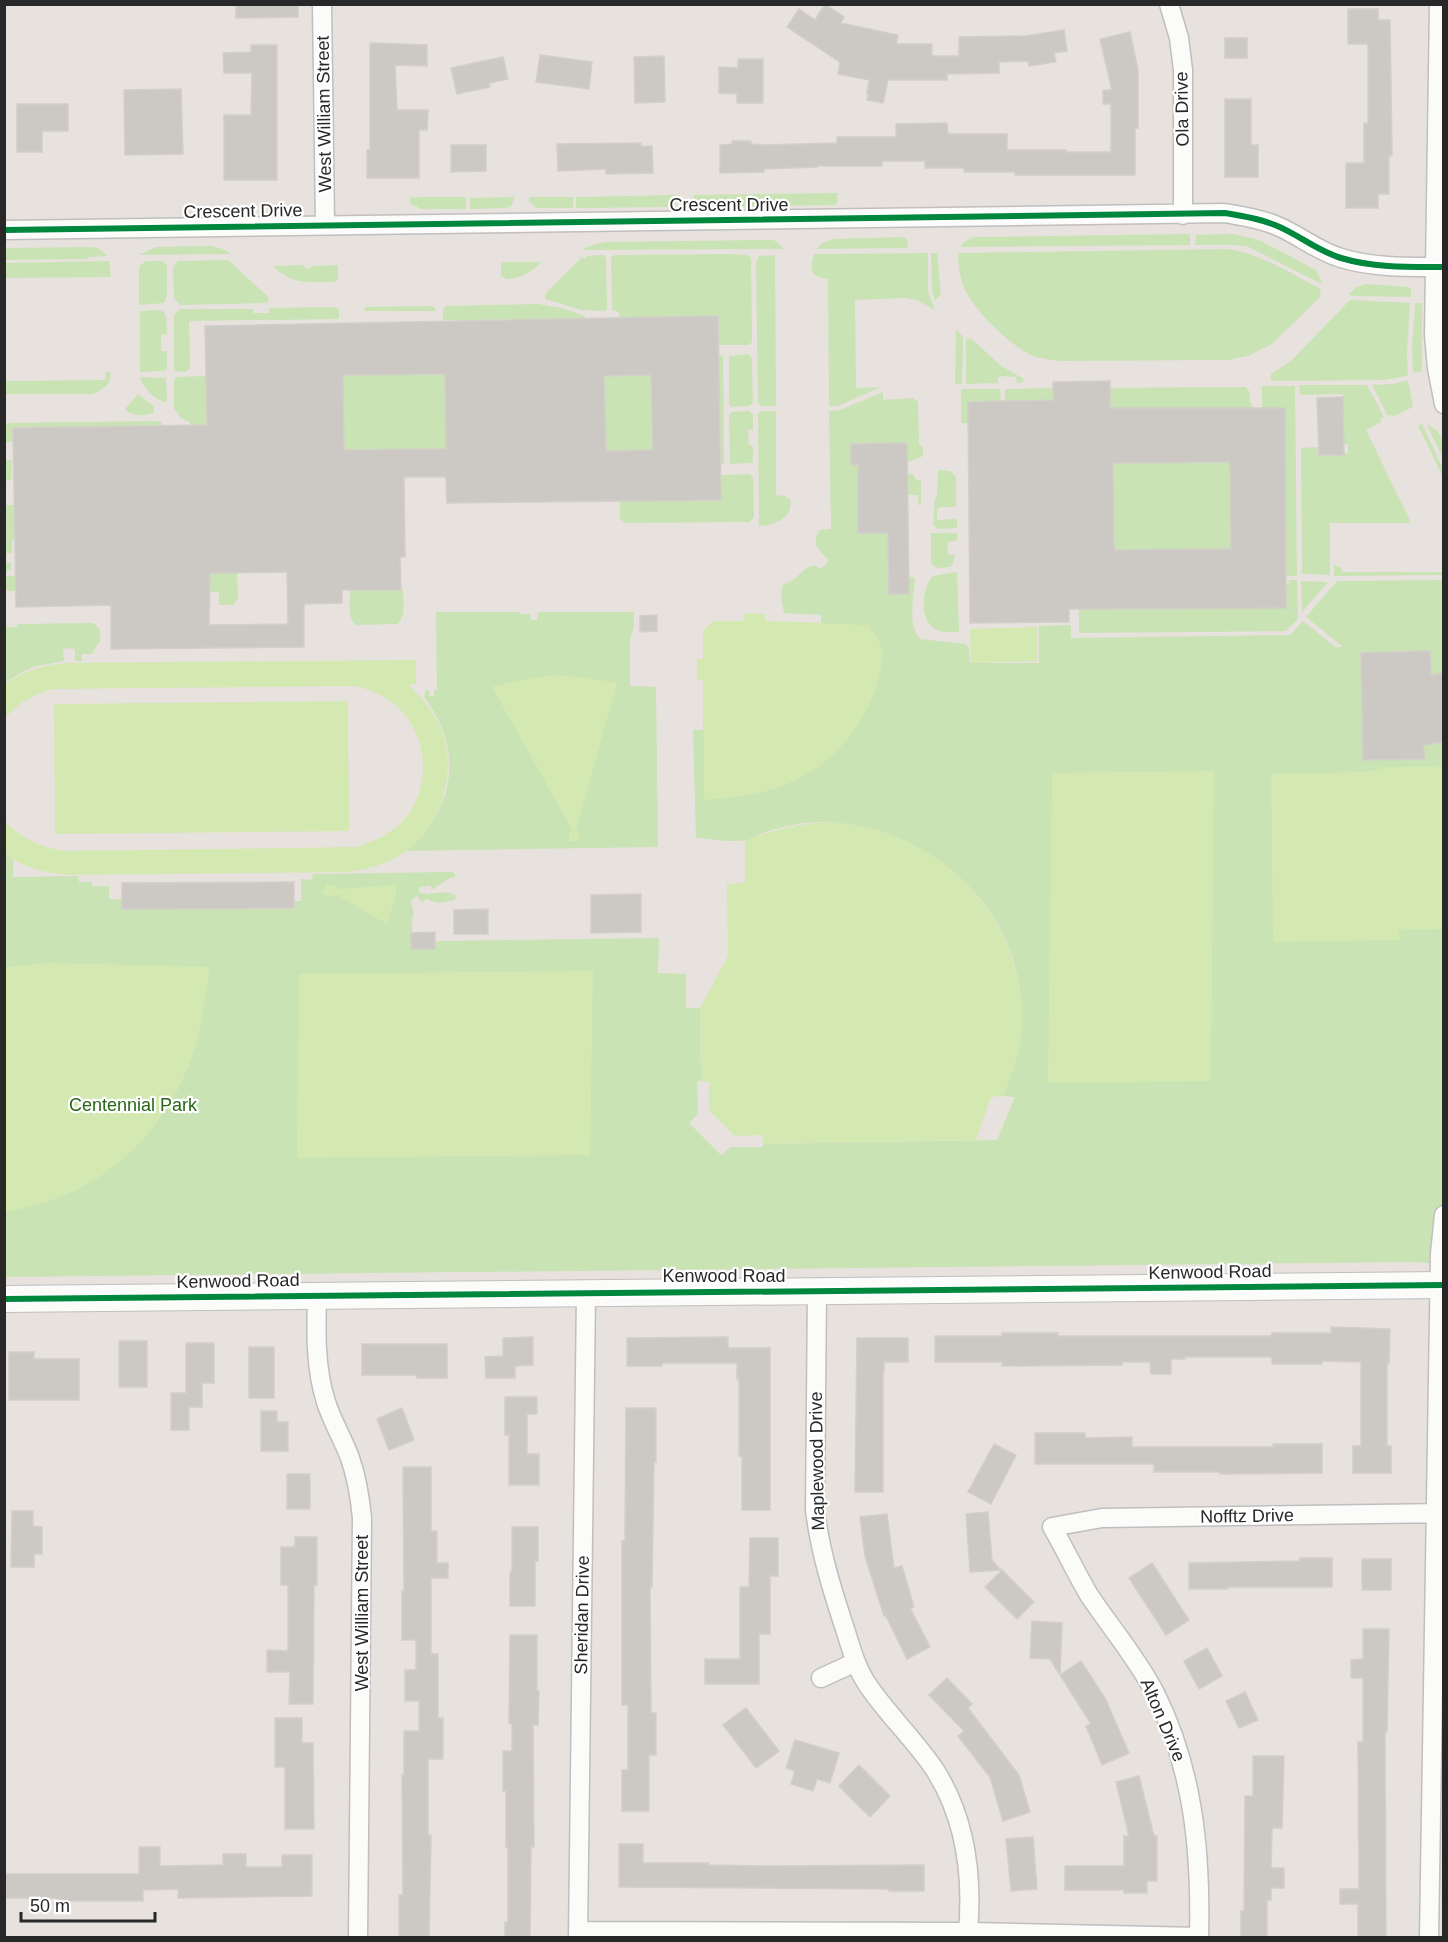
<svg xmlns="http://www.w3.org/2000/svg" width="1448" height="1942" font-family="Arial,sans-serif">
  <rect width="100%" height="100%" fill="#e7e2dd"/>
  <path fill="#c9e3b4" d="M838 193 837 203 835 205 700 207 695 203 693 195Z
    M680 195 675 205 670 207 576 208V197Z
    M418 197H466V209H420L416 206 411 205 410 198Z
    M515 197 511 206 506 208 470 209V198Z
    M529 197H573V208H537L529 202Z
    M1190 234V245L960 247 964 242 974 237Z
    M1233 234 1259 240 1316 270 1322 284 1249 247 1233 245H1195L1196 235Z
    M904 237 907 240 908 248 817 249 821 244 833 239Z
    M771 240 776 241 784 249 581 250 592 245 605 242Z
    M210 246 223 249 231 254 139 255 156 247Z
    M91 247 98 248 107 256 90 257 86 259 5 260V248Z
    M1226 249C1259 252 1291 274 1321 289L1319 298 1272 344 1248 356 1228 360 1060 361C1052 360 1044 359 1036 357 1014 350 975 311 965 290 960 279 958 265 958 253Z
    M928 253V291L935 310 916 300 905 298 855 300 856 388 881 387 838 406H829L828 279C809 277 810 270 814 254Z
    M931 253H937L941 294 935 301 932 291Z
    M730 254 746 255 751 258 752 342 749 345H719L718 317 619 319V312L612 310 611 258 614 255Z
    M775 255 776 406H761L758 403 756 263 759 256Z
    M587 256 603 255 606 258 607 309 605 311 581 310 545 299 546 293 582 257 586 259Z
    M228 260 267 296 269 298 267 303 180 305 174 298 173 267 178 261Z
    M109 261 111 277 5 278V263Z
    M146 261H162L167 265V295L164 303 139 305V266Z
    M501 262H541C531 273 521 278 507 279L501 276Z
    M304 265 305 269 311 268 312 266 338 265V279L335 282C308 282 294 286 273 266Z
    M1367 284 1408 287 1411 288V297L1353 296 1349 294 1356 287Z
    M1350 300 1410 303 1407 352 1408 374 1406 376 1384 380 1271 381V374L1291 361Z
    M1415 303H1422V371L1413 373 1412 347Z
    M538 304 562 308 585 316V319L443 320V309L446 306Z
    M432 306 435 308V311H364L365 307Z
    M335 307 339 310V319L189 321 190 368 186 372 174 371V315L180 309H253V313H269V308Z
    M159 310 164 312 166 316 167 334 161 335V351H167V369L163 371 140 372V311Z
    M956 329 963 337 962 384H955Z
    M966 339H972L1001 366 1024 379 1022 383H1017L1016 377 1002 376 997 378 999 383 966 384Z
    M748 354 752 358 753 403 749 406 732 407 729 404V356Z
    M723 355 724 464H720L719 356Z
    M110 371C113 384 103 390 92 394H5V381L105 380 106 372Z
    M445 374 446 449 344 450 343 375Z
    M651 375 653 450 606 451 604 376Z
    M206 376 208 428 190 425V422L181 418 174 409V380L176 377Z
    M140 377 166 378 167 400 165 402C156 401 142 387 140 377Z
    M1408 380 1413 407 1392 417 1391 414 1388 416 1372 385 1394 384Z
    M1299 385H1367L1384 417 1380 419 1381 422 1366 430 1411 523H1330V575L1302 574 1301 448 1318 447 1319 455H1344V453H1348V444H1344L1343 394 1300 395Z
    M1262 386H1295L1297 576H1286L1285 408H1262Z
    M1245 387 1250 392 1249 401 1251 402 1252 408 1085 409 1095 388Z
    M1054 388 1067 400 1005 401V389Z
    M961 389H1000L1001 401 968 402V423H961Z
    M883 392V400L913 398 918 402 919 445 923 447V456L908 462 907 443 851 444 852 465H879L858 474V532L884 474H913L916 480 921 481V504L919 506 918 495H908V480L888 481 889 594H909V577L915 578C914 597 907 624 920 639L965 644 969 648 970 663H1039V626L1071 625V638L1290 635 1303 621 1335 647H1343L1306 617 1337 581 1443 580V1264L1414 1262 5 1277 4 853 13 859V877L78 876 79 882H92V886H109V899H122L123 909 294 908V901H301V879L312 880 313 874 452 872 455 874V877L450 878 431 890V886L419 887V892C432 898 443 887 456 896L455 900 437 903 426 899 422 903 417 895 411 901 412 908 414 911 412 920V949H435V941L659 938 658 973 686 974V1008H700L701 1080 697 1081 698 1114 689 1123 721 1155 731 1147H763V1144L997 1140 1015 1097 1003 1096C1014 1070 1023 1041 1022 1012 1020 907 932 830 830 822 808 821 783 826 763 833 757 835 752 839 746 840 735 843 709 839 696 838L693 730H703V699L786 622 821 623V615L784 613C783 606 780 595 782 588 783 583 789 583 793 580 802 573 810 560 821 569L829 560C819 551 810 543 820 530L831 529 829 411 840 410Z
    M138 394 154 407V413C144 416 132 417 125 409Z
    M749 411 753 414V430H748L749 445 753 446V462L750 463 730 464 729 415 732 412Z
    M761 411H776V495L785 496 790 499C795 517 773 526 759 526L758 414Z
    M158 421 162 423 163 426 13 428V442H5L4 425 9 423Z
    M1422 424 1443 469V477L1418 426Z
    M1427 425C1443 430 1444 444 1443 458Z
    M5 460H12L11 480 5 481Z
    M1230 462 1231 549 1114 550 1113 463Z
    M938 470 950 471 956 477V507H940L937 509V520L957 519V528L938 529 933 524 935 499 937 497Z
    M750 474 753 478 754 517 749 522 625 523 620 519V501L721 500V475Z
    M5 505H14L15 540H12V553H5Z
    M931 533H957V539L955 541 947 542 948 555H955L952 566C944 568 937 570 931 563Z
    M5 563H11V570H7L6 576H15L16 591H8L5 588Z
    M1334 565 1340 567 1343 572H1443V575L1334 576Z
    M957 572 959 632C952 632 940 633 935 629 919 619 922 590 932 576Z
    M210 573H237L238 598 234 605H219V592H210Z
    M1289 580H1297L1298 619 1286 631 1079 633V609L1289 583Z
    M1301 581 1328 582 1302 612Z
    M350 590H403C403 602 407 615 397 624L356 625C347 618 350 601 350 590Z
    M436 612H520L521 614H530L531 620H537L538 612H634V626L630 640V686L656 687 658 847 405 851C456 811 464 748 424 697L426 690H429L430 696H434V690H437Z
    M93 623 100 629V641L92 654H82V661H75V649L63 648 64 661 32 667 5 682V627H17V624Z"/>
  <path fill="#d4e8b2" d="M745 613 765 614V621L868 625C873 632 880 640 882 649 883 657 881 664 880 672 871 718 836 762 794 781 765 795 735 797 704 800L703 681 697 680V659H703V631L714 621H744Z
    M1037 627 1038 661 971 663 970 629Z
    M416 660V684H408C421 697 433 711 441 728 459 774 440 832 397 857 381 866 364 870 345 872L69 875C44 873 24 868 5 853V821C22 839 42 849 68 851L357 847C373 842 389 835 401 823 435 788 429 728 389 700 379 693 367 689 355 686L53 689C34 694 18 703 5 718V684C24 671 43 665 66 663Z
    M555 675 588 678 617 683 576 831 579 832V841H569V832L573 831 492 687 520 680Z
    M348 701 349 831 55 834 54 704Z
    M1443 766V929L1399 930V940L1273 942 1271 774 1368 772 1386 767Z
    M1214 771 1211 1081 1048 1083 1052 773Z
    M830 822C848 824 866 826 883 832 961 857 1020 930 1022 1012 1023 1041 1014 1070 1003 1096L991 1097 976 1140 763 1144V1135L735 1136 709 1110V1082H701L700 1008 728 956 727 884 745 883V841C773 829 800 824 830 822Z
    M326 884 338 886 337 889 396 885V896L387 924 335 894 334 897 323 894Z
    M48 963 210 967C205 997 202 1028 192 1057 170 1116 128 1167 70 1193 49 1202 27 1207 5 1213V967Z
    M593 971 590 1155 297 1158 299 974Z"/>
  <path fill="#ccc8c4" stroke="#d2cec9" stroke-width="1.5" fill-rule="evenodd" d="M236 4H298V17L236 18Z
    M825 4 844 17 841 23 898 35 896 44H932V56H959V37L1025 36 1064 30 1067 51 1054 53 1056 62 1029 66 1028 61 999 62V73L947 74V80H888L883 103 867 100 869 94H867L869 80 838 74 840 62 787 27 799 9 815 20Z
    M1348 9H1378V20H1390L1392 156H1389V194H1378V208H1346V163H1364V123H1368V44H1348Z
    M1130 32 1138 70V128H1135V175H1015V172H964V168H925V161H882V166H817V167L764 169V172L720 173V145L732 144V141H751V144L763 145 837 143V137H896V124L947 123 948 134H1007V150H1066V152H1111V104H1103V90H1112L1100 39Z
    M1225 38H1247V58H1225Z
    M370 43 427 45V66L395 65 397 110H428L427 130H419V178H367V150H370Z
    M251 45H277V180H224V115H251L252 73H224L223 53 251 52Z
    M540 55 592 62 589 89 536 82Z
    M664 56 665 102 635 103 634 57Z
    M503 57 508 79 489 83 490 87 457 94 451 68Z
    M738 59H763V103H737V94L719 93V67L738 68Z
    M181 89 183 154 125 155 124 90Z
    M1225 99H1251V145H1258V177H1225Z
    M17 104H68V131H42V152H17Z
    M641 143V146H652L653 173 606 174V169L558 171 557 144Z
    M451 145H486V171L451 172Z
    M718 316 721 500 447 503 446 477H404L405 557H400L401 590H342V603L304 604V647L111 649V605L16 607 13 428 207 425 205 326ZM445 374 446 449 344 450 343 375ZM651 375 653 450 606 451 604 376ZM287 572 288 624 209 625 210 573Z
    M1110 381V408H1285L1286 608 1069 609V622L970 623 968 402 1054 400 1053 382ZM1230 462 1231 549 1114 550 1113 463Z
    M1343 397 1344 455H1319L1317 398Z
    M907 443 909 594H889L888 533H858V465H851V444Z
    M657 615V631L640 632V616Z
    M1430 651 1431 675 1443 673V742L1423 745 1425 759 1363 760 1361 653Z
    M294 882V908L122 909V883Z
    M641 894V932L591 933V895Z
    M488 909V934H454V910Z
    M435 932V949H411V933Z
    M1331 1327 1390 1329 1389 1363H1387V1446H1391V1473H1353V1446H1361V1362L1322 1361V1364H1272V1357H1185V1359H1171V1374H1151L1150 1362H1122V1365L1002 1366V1362H935V1336H1002V1333H1058V1336H1272V1333H1331Z
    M533 1337V1365L515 1366V1378H486L485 1357 503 1356V1338Z
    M728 1337V1348H770V1510H742V1456H739V1379H737V1363H662V1366H627V1338Z
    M857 1338H908V1362H884V1372H883V1492H855Z
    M119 1341H147V1387H119Z
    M186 1343H214V1383H202V1407H189V1430H171V1393H186Z
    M362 1344H447V1378H417V1375H362Z
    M249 1347H274V1398H249Z
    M9 1352H34V1359H79V1400H9Z
    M505 1397H537V1414H527V1454H539V1485H509V1435H505Z
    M402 1408 414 1440 389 1450 377 1419Z
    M626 1408H656V1462H654L652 1587H650L651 1713H656V1755H649V1811H622V1770H628V1705H622V1541H625Z
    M261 1411H277V1422H288V1451H261Z
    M1035 1433H1085V1438L1132 1437V1447H1273V1444H1322V1473L1220 1474V1472H1154V1464H1035Z
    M994 1444 1016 1455 991 1504 968 1492Z
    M403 1467H431V1531H437V1563H448V1578H431V1654H438V1718H443V1759H428V1835H431L429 1938H399V1895H403L402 1775H404V1731H419V1701H405V1670H416V1640H402V1591H404Z
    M287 1474H310V1509H287Z
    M12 1511H33V1526L42 1527V1554H34V1567H11Z
    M988 1512 992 1560 1001 1570 970 1572 966 1514Z
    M887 1514 894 1568 902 1566 914 1607 910 1608 930 1647 907 1659 886 1616H884L865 1556 860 1517Z
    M512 1527H538V1561H535V1606H510V1572H512Z
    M295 1537H317V1585H314L313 1704H289L290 1672H267V1650L288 1651V1585H281V1547H295Z
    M750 1538H778V1576H770V1634H759V1684H705V1659H740V1587H749Z
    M1300 1558H1332V1587H1228V1589H1189V1563L1300 1561Z
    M1362 1559H1391V1590H1362Z
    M1152 1563 1189 1620 1166 1635 1129 1578Z
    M1002 1570 1034 1602 1017 1619 985 1587Z
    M1032 1621 1062 1623 1060 1675 1050 1659 1030 1658Z
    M1363 1629H1389L1387 1732H1385L1386 1938H1358V1904H1340V1889H1359L1358 1742H1363V1678H1351V1660L1363 1659Z
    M510 1635H537V1691H539L538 1725H533L534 1847H531L530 1938H505V1922H508V1847H506V1791H503V1751H512V1724L509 1723Z
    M1207 1648 1222 1676 1199 1689 1184 1661Z
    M1081 1661 1105 1698 1129 1753 1102 1765 1086 1726 1091 1724 1060 1675Z
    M947 1678 972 1704 968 1708 1019 1775 1030 1812 1003 1821 990 1777 958 1736 964 1731 929 1695Z
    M1245 1692 1258 1720 1239 1728 1226 1701Z
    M746 1708 779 1751 756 1768 723 1725Z
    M275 1718H302V1743H313L314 1829H285V1767H275Z
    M795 1740 839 1753 830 1783 817 1779 813 1791 791 1784 795 1771 786 1768Z
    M1253 1756H1284L1282 1828H1272L1271 1868H1284V1888H1271V1900H1267V1938H1241V1911H1244L1245 1796H1253Z
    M859 1765 890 1796 870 1817 839 1786Z
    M1139 1776 1154 1836H1157V1881H1147V1893H1124V1890H1065V1866H1124V1836H1129L1116 1782Z
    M1033 1837 1037 1889 1011 1891 1006 1839Z
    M619 1844H643V1863H709V1865L766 1866 924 1865V1891H889V1889L619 1887Z
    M139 1847H160V1866L223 1865V1854H246V1867H282V1855H312V1896L178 1898V1889L143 1890V1901H56V1898H4V1874H139Z"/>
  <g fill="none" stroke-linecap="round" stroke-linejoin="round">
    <g stroke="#c0bebf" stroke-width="21">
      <path id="street" d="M322 4 325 224
        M1169 4 1179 38 1183 70V215
        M1439 4 1434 335 1437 368 1444 404
        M4 230 1225 213C1242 216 1258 218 1275 225 1298 234 1317 251 1341 258 1374 268 1410 267 1444 267
        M817 1291 815 1510C820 1551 832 1590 845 1629 851 1648 856 1667 867 1684 887 1714 915 1740 935 1770 966 1819 973 1875 968 1932
        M317 1296C316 1332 315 1367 326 1402 332 1421 343 1439 350 1458 357 1478 360 1497 362 1518L358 1938
        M821 1678 856 1662
        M578 1931 968 1932 1199 1937
        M578 1938 586 1293
        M1199 1938C1201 1852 1194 1771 1155 1693 1137 1658 1111 1628 1089 1595 1076 1573 1065 1549 1052 1527L1102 1518 1444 1513
        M1429 1938 1440 1254 1444 1215"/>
    </g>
    <g stroke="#c0bebf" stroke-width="28">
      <path id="secondary" d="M4 1299 1444 1285"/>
    </g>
    <use href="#street" stroke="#fbfbfa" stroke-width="18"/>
    <use href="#secondary" stroke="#fbfbfa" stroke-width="26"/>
    <g stroke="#fff" stroke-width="10">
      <path id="cycleway" d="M4 230 1225 213C1242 216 1258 218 1275 225 1298 234 1317 251 1341 258 1374 268 1410 267 1444 267
        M4 1299 1444 1285"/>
    </g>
    <use href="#cycleway" stroke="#00873e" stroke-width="6"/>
  </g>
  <g text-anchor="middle" stroke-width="4.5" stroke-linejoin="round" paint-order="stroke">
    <g font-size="18" fill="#282828" stroke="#fff">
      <text transform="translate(1182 109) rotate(-91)" y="6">Ola Drive</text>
      <text transform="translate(324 114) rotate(-91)" y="6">West William Street</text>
      <text x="729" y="211">Crescent Drive</text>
      <text transform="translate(243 211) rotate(-1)" y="6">Crescent Drive</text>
      <text transform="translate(1210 1272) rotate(-1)" y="6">Kenwood Road</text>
      <text x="724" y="1282">Kenwood Road</text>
      <text transform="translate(238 1281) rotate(-1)" y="6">Kenwood Road</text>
      <text transform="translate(817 1461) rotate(-91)" y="6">Maplewood Drive</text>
      <text transform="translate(1247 1516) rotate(-1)" y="6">Nofftz Drive</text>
      <text transform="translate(362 1613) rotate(-90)" y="6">West William Street</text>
      <text transform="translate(582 1615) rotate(-89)" y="6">Sheridan Drive</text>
      <text transform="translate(1163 1720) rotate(67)" y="6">Alton Drive</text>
    </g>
    <g font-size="18" fill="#286617" stroke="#fff">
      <text x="133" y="1111">Centennial Park</text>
    </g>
  </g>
  <rect width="1448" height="1942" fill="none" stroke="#282828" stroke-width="12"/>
  <path d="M21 1912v9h134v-9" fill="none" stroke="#282828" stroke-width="3"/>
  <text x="30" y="1912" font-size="18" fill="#282828" stroke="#ffffff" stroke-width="4.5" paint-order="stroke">50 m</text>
</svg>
